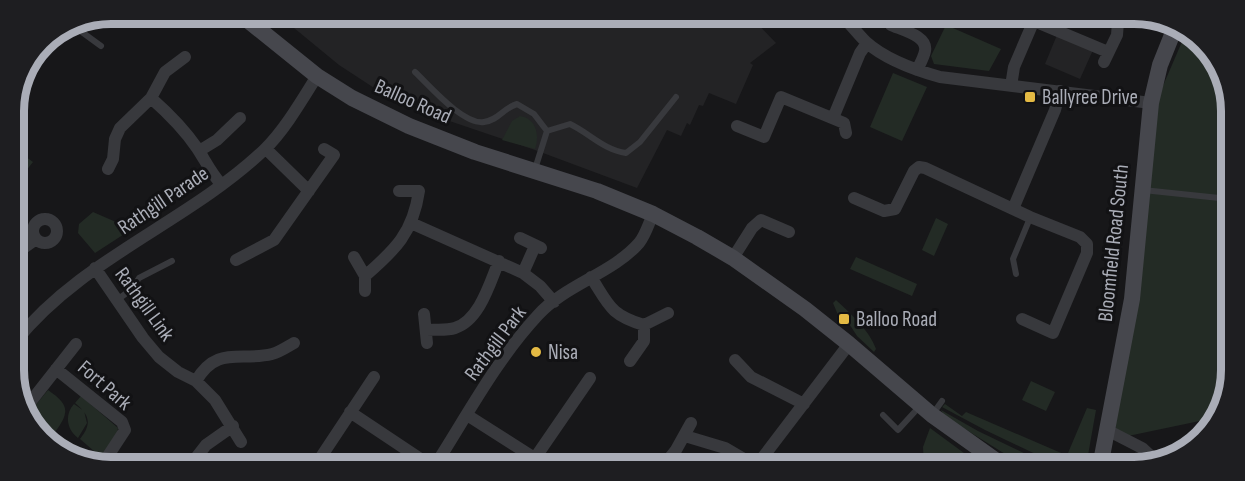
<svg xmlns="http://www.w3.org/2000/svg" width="1245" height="481" font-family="'Sofia Sans Condensed',sans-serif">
  <rect width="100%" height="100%" fill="#171719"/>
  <path fill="#232325" d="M277 14 751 17 776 43 750 63 753 65 736 104 709 93 703 106 699 105 690 125 687 123 681 136 667 130 637 188 535 150 417 110 391 99 339 65Z
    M1057 35 1093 50 1080 79 1045 64Z"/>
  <path fill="#232b25" d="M946 25 1001 49 989 71 934 64 931 56Z
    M1184 37H1192L1208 47 1231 98 1226 402 1214 418 1128 436 1115 431 1153 109Z
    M893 73 927 87 902 141 870 127Z
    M520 116C536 118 540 135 535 149L502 140 512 121Z
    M14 148 33 162 14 186Z
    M93 212 132 229 95 253 78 233 79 224Z
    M936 218 948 224 934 256 922 250Z
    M856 257 917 284 912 296 850 269Z
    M836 300C850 313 870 331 876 349L874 352 857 336 846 319 838 315 833 303Z
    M1031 381 1055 392 1046 411 1022 400Z
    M48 390C68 404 71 411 55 432L33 414 34 407Z
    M81 396 118 428 117 433 100 459 96 457 95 452 80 439C92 424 90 415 75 403Z
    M74 404 84 411 87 423 78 438C67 430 64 415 74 404Z
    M945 404 962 416 966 412 1089 465V467H1066L1046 459 985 430 942 407Z
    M1087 408 1096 410 1087 461 1068 453Z
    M941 410 978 431 1053 467H1026L944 416Z
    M930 428 983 467 924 466 923 447Z"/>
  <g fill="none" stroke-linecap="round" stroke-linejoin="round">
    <path stroke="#38393d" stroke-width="6" d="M75 27 101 46
      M415 72C430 86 463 125 484 122 499 120 503 108 517 104L534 114 547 131 535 169
      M547 131 570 124C589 133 604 150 626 153L640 142 676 97
      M1143 190 1229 199
      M1016 274 1013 259 1030 218
      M117 300 132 289 139 278 172 261
      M883 415 898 430 920 406
      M932 415 942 401"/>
    <path stroke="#38393d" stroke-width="12" d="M843 17C851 25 858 34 866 42 886 60 915 70 940 77L1151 103
      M895 17 891 25C902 30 928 36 925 51 924 57 920 64 917 70
      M1034 21 1108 52
      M1104 62 1117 35 1118 22
      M1011 86 1014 67 1035 18
      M151 98C168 113 184 129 197 148 205 160 211 173 221 184
      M833 118 860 53 867 43
      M737 126 764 137 781 97 844 123 846 133
      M266 149 309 191
      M199 151 217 140 240 118
      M108 169 113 159 115 139 120 128 151 98 165 72 185 57
      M854 198 884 211 895 209 914 171 919 167 925 168 1030 217 1080 237 1087 244V253L1053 333 1022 319
      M1013 209 1055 110 1060 91
      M33 231a12 12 0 1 1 24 0a12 12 0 1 1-24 0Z
      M411 223 523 273 540 286 554 302
      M520 238 541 248
      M15 254 36 239
      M354 257 365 276V291
      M733 258 752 228 761 220 789 232
      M236 260 274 240 334 155 324 149
      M95 268 143 338 159 357 178 372 196 381 215 400 241 442
      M523 273 535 246
      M365 276C395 250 413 233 419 191H399
      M591 277C609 305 610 315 644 325L668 313
      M424 314 427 343
      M426 330C434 329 446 331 455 328 480 320 490 282 499 261
      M15 342C82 258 187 223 264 150 284 131 302 100 317 76
      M735 360 751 377 804 404
      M630 361 644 341V325
      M56 369 122 422 125 430 104 462
      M196 381C217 345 240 362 272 354 280 352 287 347 294 343
      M26 411 28 405 76 344
      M350 412 428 464
      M467 415 544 464
      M32 424 81 462
      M1107 430 1142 448 1156 461
      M685 436 725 448 754 465
      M535 458 590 378
      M192 463 206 445 233 426
      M317 463 374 377
      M436 464C468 414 497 359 538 315 565 285 613 273 639 243 645 236 649 223 653 214
      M664 465 676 450 691 423
      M757 465 849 344"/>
    <path stroke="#46474d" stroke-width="16" d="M240 14 317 76 352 98 409 126 475 152 597 191 653 214 697 237 733 258 805 309 849 344 932 415 1005 467
      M1100 467 1132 299 1151 103 1160 65 1176 25"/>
  </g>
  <g fill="#e4ba44" stroke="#121214" stroke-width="2">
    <rect x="1024" y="91" width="12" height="12" rx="3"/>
    <rect x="838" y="313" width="12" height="12" rx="3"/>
    <circle cx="536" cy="352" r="6"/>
  </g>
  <g text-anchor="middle" stroke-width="6" stroke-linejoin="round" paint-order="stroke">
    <g font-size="21" fill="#aaadb7" stroke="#121214" text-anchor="start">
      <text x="1042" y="104">Ballyree Drive</text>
      <text x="856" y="326">Balloo Road</text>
      <text x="548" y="359">Nisa</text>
    </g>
    <g font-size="21" fill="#aaadb7" stroke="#121214">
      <text transform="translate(413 101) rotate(24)" y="7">Balloo Road</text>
      <text transform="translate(163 200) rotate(-34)" y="7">Rathgill Parade</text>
      <text transform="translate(1113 243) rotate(-84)" y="7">Bloomfield Road South</text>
      <text transform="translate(145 304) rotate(54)" y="7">Rathgill Link</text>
      <text transform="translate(495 343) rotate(-53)" y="7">Rathgill Park</text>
      <text transform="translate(105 385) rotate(41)" y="7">Fort Park</text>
    </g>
  </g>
  <path d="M0 0H1245V481H0ZM111 24H1134A87 87 0 0 1 1221 111V370A87 87 0 0 1 1134 457H111A87 87 0 0 1 24 370V111A87 87 0 0 1 111 24Z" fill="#1e1e21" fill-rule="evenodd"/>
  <path fill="none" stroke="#aaadb7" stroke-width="8" d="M111 24H1134A87 87 0 0 1 1221 111V370A87 87 0 0 1 1134 457H111A87 87 0 0 1 24 370V111A87 87 0 0 1 111 24Z"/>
</svg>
